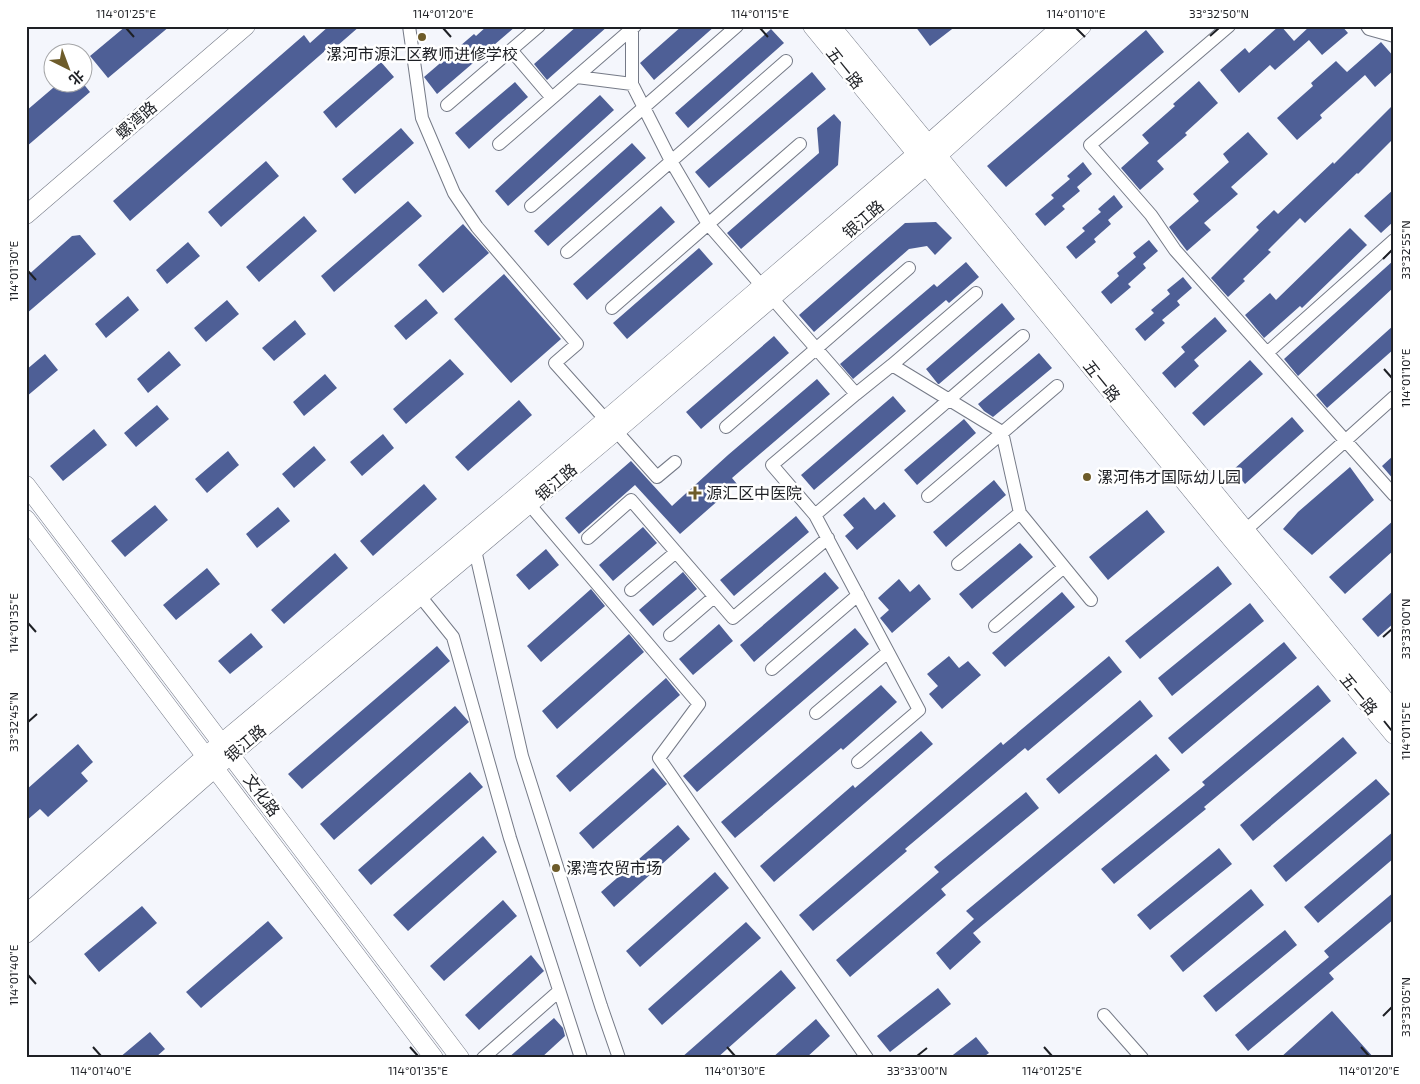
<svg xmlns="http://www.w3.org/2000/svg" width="1420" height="1084" font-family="'Exo 2','Noto Sans SC',sans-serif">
  <rect width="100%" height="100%" fill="#f4f6fc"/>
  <path fill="#4e5f96" d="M126 26H170L108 78 90 56Z
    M329 26H360L337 46 334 43 130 221 113 201 304 35 310 43Z
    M487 26H516L437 94 424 77 474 34 476 36Z
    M577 26H608L547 80 534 64Z
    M682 26H715L654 80 640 63Z
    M915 26H956L930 46Z
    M1279 26H1281L1294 41 1310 26H1342L1348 33 1322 55 1309 40 1275 70 1270 65 1239 93 1220 70 1245 48 1249 53Z
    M771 29 784 43 688 128 675 113Z
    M1146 30 1164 52 1006 187 987 166Z
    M1381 42 1394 57V70L1375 87 1365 75 1320 115 1322 118 1297 140 1277 118 1313 86 1311 83 1336 61 1347 72Z
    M381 62 394 77 336 128 323 112Z
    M812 72 826 89 709 188 695 172Z
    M1199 81 1218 103 1185 133 1187 135 1157 161 1164 169 1140 190 1121 168 1149 143 1142 135 1175 106 1173 104Z
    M60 82H82L90 92 26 147V111Z
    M515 82 528 97 469 149 455 133Z
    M600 95 614 110 508 206 495 191Z
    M1394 104V138L1358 174 1357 173 1305 223 1300 218 1268 250 1271 252 1243 279 1245 281 1228 297 1211 278 1259 230 1256 227 1274 210 1278 214 1333 162 1334 164Z
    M834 114 841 122 838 165 741 249 727 233 819 153 817 128Z
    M401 128 414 143 355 194 342 179Z
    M1248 132 1268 154 1231 187 1238 194 1204 223 1211 230 1187 251 1169 227 1199 201 1193 194 1229 162 1223 154Z
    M632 143 646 158 548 246 534 231Z
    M266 161 279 176 221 227 208 212Z
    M1083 162 1092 174 1077 187 1080 191 1062 206 1065 209 1045 226 1035 214 1054 198 1051 195 1070 179 1067 176Z
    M1394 189V221L1381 233 1364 216Z
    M1114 195 1123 207 1108 220 1111 224 1094 239 1096 242 1076 259 1066 247 1085 231 1082 228 1101 212 1098 209Z
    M408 201 422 216 334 292 321 276Z
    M661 206 675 222 587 300 573 284Z
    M304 216 317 231 259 282 246 267Z
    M936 222 952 238 935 255 927 246 909 249 814 332 799 315 905 223Z
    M463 224 489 253 443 293 418 265Z
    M1350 228 1367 245 1302 308 1300 306 1264 338 1245 315 1270 293 1276 300Z
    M80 235 96 254 26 314V277L72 236Z
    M1149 240 1158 251 1143 264 1146 268 1128 284 1131 287 1111 304 1101 292 1119 276 1117 273 1136 257 1133 253Z
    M188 242 200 256 167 284 156 270Z
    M699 248 713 264 627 339 613 323Z
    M1394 260V287L1298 376 1284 359Z
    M966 262 979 277 949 303 946 300 853 379 840 364 934 284 937 287Z
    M504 274 561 339 511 383 454 319Z
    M1183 277 1192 288 1177 301 1180 305 1162 320 1165 323 1145 341 1135 329 1154 313 1151 310 1170 294 1167 290Z
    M128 296 139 310 106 338 95 324Z
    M426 299 438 313 406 340 394 326Z
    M227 300 239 314 206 342 194 328Z
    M1002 303 1015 319 939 384H938L926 369Z
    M1215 317 1227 331 1194 360 1199 366 1175 388 1162 373 1185 352 1181 347Z
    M295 320 306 334 274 361 262 348Z
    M1394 325V349L1327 408 1316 395Z
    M774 336 789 353 701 429 686 412Z
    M169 351 181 365 148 393 137 379Z
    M1039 353 1052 368 993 417 984 411 978 404Z
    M45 354 58 370 26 397V370Z
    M450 359 464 374 406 424 393 409Z
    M1250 360 1263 374 1204 426 1192 413Z
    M325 374 337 388 304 416 293 402Z
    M817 379 830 394 732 478 737 484 680 534 635 485 579 534 565 518 631 461 672 506 728 455Z
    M893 396 906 411 814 490 801 475Z
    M519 400 532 415 468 471 455 457Z
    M157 405 169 419 136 447 124 433Z
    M1292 417 1304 431 1245 484 1233 470Z
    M964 419 976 433 917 485 904 470Z
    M94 429 107 445 63 481 50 466Z
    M383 434 394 448 362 476 350 462Z
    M314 446 326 460 294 488 282 474Z
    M228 451 239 465 207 493 195 479Z
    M1394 455V480L1382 466Z
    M1350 467 1374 500 1312 555 1283 529 1298 512Z
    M994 480 1006 495 946 547 933 532Z
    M424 484 437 499 373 556 360 541Z
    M864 497 875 510 884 502 896 516 857 550 845 536 854 528 843 515Z
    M155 505 168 520 125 557 111 541Z
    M278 507 290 521 257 548 246 534Z
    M1147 510 1165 532 1108 580 1089 557Z
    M796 516 809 532 734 596 720 580Z
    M1394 520V550L1345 594 1329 577Z
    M643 527 657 543 613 581 599 565Z
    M1020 543 1033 557 972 609 959 594Z
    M546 549 559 565 529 590 516 575Z
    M335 553 348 568 284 624 271 610Z
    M1218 566 1232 584 1140 659 1125 641Z
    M207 568 220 584 176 620 163 605Z
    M683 572 697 589 653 626 639 610Z
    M825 572 839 588 754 662 740 645Z
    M899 579 910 592 919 584 931 599 892 633 880 618 889 610 878 598Z
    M591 589 605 606 541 662 527 646Z
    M1394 590V623L1378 637 1362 619Z
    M1062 592 1075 607 1005 667 992 653Z
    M1250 603 1264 621 1172 696 1158 678Z
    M719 624 733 641 693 675 679 659Z
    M855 628 869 644 697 792 683 776Z
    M251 633 263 647 230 674 218 661Z
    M629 634 644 652 557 729 542 711Z
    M1284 642 1297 658 1182 754 1168 738Z
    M437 646 450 661 302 789 288 774Z
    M949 656 959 668 968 661 981 675 942 709 929 694 938 686 927 674Z
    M1109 656 1122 672 1028 751 1025 748 905 849 907 851 813 931 799 915 1001 742 1003 745Z
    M666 678 680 695 570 792 556 776Z
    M881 685 897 702 843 750 841 748 735 838 721 822Z
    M1318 685 1331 701 1204 807 1206 809 1114 884 1101 869 1205 785 1202 782Z
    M1140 700 1153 716 1059 794 1046 779Z
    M455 706 469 722 334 840 320 824Z
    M921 731 933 744 774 882 760 866 853 785 855 788Z
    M1343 737 1357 753 1253 841 1240 825Z
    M78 744 93 762 81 773 88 781 48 817 40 809 26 821V790Z
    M1156 754 1170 770 973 933 981 942 950 970 936 953 974 919 966 911Z
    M653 768 667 784 593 849 579 833Z
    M470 772 483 787 371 885 358 870Z
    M1376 779 1390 794 1286 882 1273 866Z
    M1026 792 1039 808 941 889 946 895 850 977 836 960 939 872 934 867Z
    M678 825 690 839 614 907 601 892Z
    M1394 831V858L1318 923 1304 907Z
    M483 836 497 852 408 931 393 915Z
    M1219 848 1232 864 1150 930 1137 915Z
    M715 872 729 888 640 967 626 951Z
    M1251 889 1264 905 1183 972 1170 956Z
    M1394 892V919L1329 973 1334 979 1248 1051 1235 1035 1329 957 1324 951Z
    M503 900 517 916 444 981 430 966Z
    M142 906 157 923 99 972 84 954Z
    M268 921 283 938 201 1008 186 992Z
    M746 922 761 938 662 1025 648 1009Z
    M1285 930 1297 945 1216 1012 1203 996Z
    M531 955 544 971 479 1030 465 1015Z
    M781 970 796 988 717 1058H681Z
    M938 988 951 1004 890 1052 877 1036Z
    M1332 1011 1374 1058H1280Z
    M554 1018 563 1028 565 1036 541 1058H508Z
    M816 1019 830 1036 806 1058H772Z
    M150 1032 165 1049 155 1058H119Z
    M976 1037 989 1053 982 1058H949Z"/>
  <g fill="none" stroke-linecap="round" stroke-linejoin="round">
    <g stroke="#757a87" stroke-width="14">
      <path id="street" d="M409 26 422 118 454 193 477 227 577 344 555 363 606 420
        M1229 26 1090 145 1151 215 1175 250 1394 495
        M1367 26 1369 29 1394 36
        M511 50 552 98
        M577 77 632 84 671 161 708 224 762 286
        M632 84V28
        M447 105 539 26
        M499 144 635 26
        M531 206 737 26
        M567 252 786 61
        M772 298 856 394 892 365 1002 432 1020 513 1091 600
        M612 308 800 144
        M1267 353 1394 240
        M892 365 976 293
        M856 394 772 465 815 515 919 710 858 762
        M726 427 909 268
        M616 431 657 477 675 462
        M928 496 1057 386
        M529 504 699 704 659 758 867 1058
        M815 515 1023 336
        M1239 536 1394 397
        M588 538 631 500 733 618 828 538
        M475 550 522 756 601 1006 619 1058
        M958 564 1020 513
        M631 590 676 552
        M420 596 453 637 510 838 581 1058
        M995 626 1064 567
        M670 635 714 597
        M772 669 858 595
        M816 713 888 652
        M1104 1015 1142 1058
        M483 1058 559 991"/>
    </g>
    <g stroke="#757a87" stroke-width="19">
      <path id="secondary" d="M812 26 1233 541 1394 735
        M831 26 1394 711
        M26 215 246 26
        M26 485 460 1058
        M26 519 434 1058
        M26 914 206 756 519 494 927 145 1062 26
        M26 934 215 768 616 431 926 166 1082 26"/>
    </g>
    <use href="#street" stroke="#fff" stroke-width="12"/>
    <use href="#secondary" stroke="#fff" stroke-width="18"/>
  </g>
  <path fill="none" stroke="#1e2025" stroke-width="2" d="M126 28 134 37M443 28 451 37M760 28 768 37M1076 28 1085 37M1210 36 1219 28M1383 259 1392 250M28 271 36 280M1384 369 1392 378M28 623 36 632M1383 637 1392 629M1384 721 1392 731M28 722 37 714M28 975 36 984M1383 1016 1392 1007M93 1047 101 1056M410 1047 418 1056M727 1047 735 1056M1044 1047 1052 1056M1361 1047 1369 1056M917 1056 927 1048"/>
  <g fill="#6e5c2a" stroke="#fff" stroke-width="2">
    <circle cx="422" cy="37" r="5"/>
    <circle cx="1087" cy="477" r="5"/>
    <path d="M692.5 485.5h5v5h5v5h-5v5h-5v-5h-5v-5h5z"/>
    <circle cx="556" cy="868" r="5"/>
  </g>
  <g text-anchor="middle" stroke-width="5" stroke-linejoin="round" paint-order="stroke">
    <g font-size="16" fill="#1e2025" stroke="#fff" text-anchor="start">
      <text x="422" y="60" text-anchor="middle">漯河市源汇区教师进修学校</text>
      <text x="1097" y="483">漯河伟才国际幼儿园</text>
      <text x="706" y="499">源汇区中医院</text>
      <text x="566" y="874">漯湾农贸市场</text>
    </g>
    <g font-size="16" fill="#1e2025" stroke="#fff">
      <text transform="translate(845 68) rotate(51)" y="6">五一路</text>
      <text transform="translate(136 120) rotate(-41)" y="6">螺湾路</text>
      <text transform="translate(863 219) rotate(-41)" y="6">银江路</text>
      <text transform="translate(1102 381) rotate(51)" y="6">五一路</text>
      <text transform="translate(556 482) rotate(-40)" y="6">银江路</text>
      <text transform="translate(1359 694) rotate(50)" y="6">五一路</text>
      <text transform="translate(245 743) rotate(-40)" y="6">银江路</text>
      <text transform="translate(262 795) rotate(53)" y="6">文化路</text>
    </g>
  </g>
  <rect width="1420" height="1084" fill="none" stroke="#ffffff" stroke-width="55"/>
  <g transform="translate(68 68) rotate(138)"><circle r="24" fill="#ffffff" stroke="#a5a6a8"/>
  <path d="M0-4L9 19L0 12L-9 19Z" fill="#6e5c2a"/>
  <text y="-8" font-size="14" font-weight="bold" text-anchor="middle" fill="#1e2025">北</text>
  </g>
  <rect x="28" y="28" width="1364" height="1028" fill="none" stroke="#1e2025" stroke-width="2"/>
  <g font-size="12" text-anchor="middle" fill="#1e2025">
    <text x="126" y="18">114°01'25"E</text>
    <text x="443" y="18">114°01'20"E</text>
    <text x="760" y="18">114°01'15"E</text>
    <text x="1076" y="18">114°01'10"E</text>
    <text x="1219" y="18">33°32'50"N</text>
    <text transform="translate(1406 250) rotate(-90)" y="4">33°32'55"N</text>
    <text transform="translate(14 271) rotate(-90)" y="4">114°01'30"E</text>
    <text transform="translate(1406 378) rotate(-90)" y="4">114°01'10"E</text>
    <text transform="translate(14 623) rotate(-90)" y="4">114°01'35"E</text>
    <text transform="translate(1406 629) rotate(-90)" y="4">33°33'00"N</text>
    <text transform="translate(14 722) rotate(-90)" y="4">33°32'45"N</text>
    <text transform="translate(1406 731) rotate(-90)" y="4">114°01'15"E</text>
    <text transform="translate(14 975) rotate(-90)" y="4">114°01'40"E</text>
    <text transform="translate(1406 1007) rotate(-90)" y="4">33°33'05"N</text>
    <text x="101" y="1075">114°01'40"E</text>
    <text x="418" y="1075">114°01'35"E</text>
    <text x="735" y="1075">114°01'30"E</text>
    <text x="917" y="1075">33°33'00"N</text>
    <text x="1052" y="1075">114°01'25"E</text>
    <text x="1369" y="1075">114°01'20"E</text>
  </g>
</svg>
